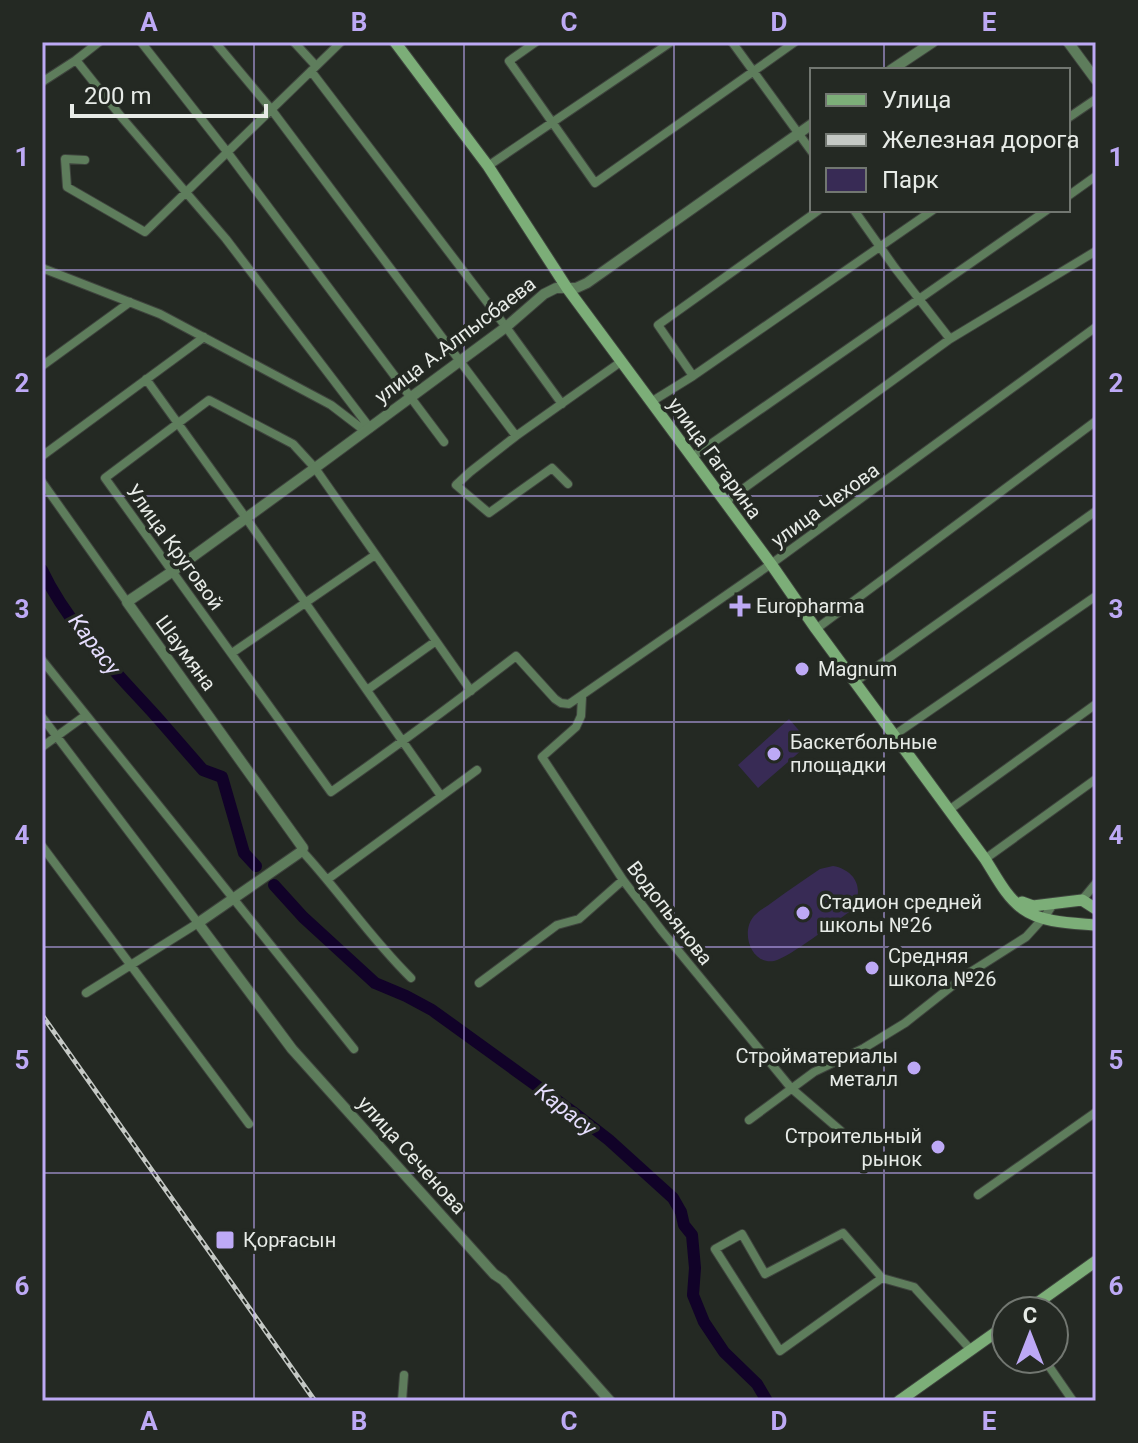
<svg xmlns="http://www.w3.org/2000/svg" width="1138" height="1443" font-family="Roboto,sans-serif">
  <rect width="100%" height="100%" fill="#242923"/>
  <path fill="#382b55" d="M789 719 810 743 758 788 738 765Z
    M833 866C856 870 865 890 852 910 837 920 789 958 774 961 751 965 740 932 754 916 759 910 768 906 774 901 789 890 805 879 820 869Z"/>
  <g fill="none" stroke-linecap="round" stroke-linejoin="round">
    <path stroke="#110228" stroke-width="12" d="M42 570C68 625 114 670 155 715 171 733 187 752 203 770L222 777 244 853 256 866
      M274 885 303 917 375 983 406 996 432 1010 573 1112 609 1140 673 1198 681 1212 684 1225 692 1235 695 1268 693 1295 704 1322 724 1352 757 1384 767 1401"/>
    <g stroke="#3f443e" stroke-width="10">
      <path id="minor" d="M141 42 228 153 444 442
        M215 42 271 109 516 436
        M294 42 316 66
        M536 42 509 61 595 183 795 42
        M732 42 812 152
        M76 60 123 119 226 239 370 428
        M311 71 506 327 562 404
        M42 82 76 60 99 42
        M1068 118 1096 99
        M85 160 65 159 67 187 145 232 341 42
        M488 166 671 42
        M1068 196 1096 176
        M854 210 895 268 950 339
        M42 268 160 314 331 405 365 431
        M42 366 130 302
        M693 376 658 325 819 210
        M146 379 246 518 441 796
        M651 402 693 376 933 210
        M42 456 204 337
        M692 457 1047 210
        M42 482 127 602
        M568 484 552 468 489 513 456 485 470 472 516 436 622 361
        M725 502 950 339 1096 251
        M816 629 1096 421
        M232 653 375 555
        M42 660 354 1049
        M855 682 1096 511
        M367 690 436 641
        M471 691 315 468 293 444 209 400 105 478 331 792C394 748 455 703 516 656L555 699 561 703 569 704 771 564 1096 327
        M582 697 581 716 576 727 542 757 623 880 662 931 791 1088 841 1131
        M42 717 198 923 86 993
        M893 736 1096 596
        M42 747 86 715
        M949 810 1096 704
        M42 846 249 1124
        M302 851C340 892 371 939 411 978
        M985 859 1096 779
        M328 879 477 770
        M1082 900 1096 883
        M479 983 557 925 579 919 623 880
        M749 1120 814 1072 864 1048 905 1023 966 975 1026 937 1046 915 1053 904
        M978 1195 1096 1112
        M882 1278 780 1351 715 1249 742 1234 765 1274 843 1233 882 1278 914 1287 971 1350
        M1044 1359 1073 1401
        M402 1401 404 1375"/>
    </g>
    <g stroke="#3f443e" stroke-width="12">
      <path id="tertiary" d="M1068 42 1096 80
        M891 70 933 42
        M610 1401 503 1280 494 1274 292 1049 198 923 302 851 303 848 127 602 173 571 315 468 506 327 544 294 556 288H576L587 283 812 124"/>
    </g>
    <g stroke="#3f443e" stroke-width="13">
      <path id="secondary" d="M395 42 488 166 567 288 771 564 816 629 985 859C996 876 1006 897 1023 909 1042 923 1073 923 1096 925
        M1022 902 1033 906 1082 900 1096 909
        M1026 1311 1096 1261
        M899 1401 1006 1325"/>
    </g>
    <use href="#minor" stroke="#5e7d5c" stroke-width="8"/>
    <use href="#tertiary" stroke="#5e7d5c" stroke-width="10"/>
    <use href="#secondary" stroke="#7cae78" stroke-width="11"/>
    <g stroke="#c4c8c4" stroke-width="5">
      <path id="rail" d="M42 1015 315 1401"/>
    </g>
    <use href="#rail" stroke="#242923" stroke-width="2" stroke-dasharray="6" stroke-linecap="butt"/>
  </g>
  <path fill="none" stroke="#bda9f5" stroke-width="2" stroke-opacity="0.55" d="M254 42V1401M464 42V1401M674 42V1401M884 42V70M884 210V1401M42 270H1096M42 496H1096M42 722H1096M42 947H1096M42 1173H1096"/>
  <g fill="#bda9f5" stroke="#242923" stroke-width="3">
    <path d="M736 594h8v8h8v8h-8v8h-8v-8h-8v-8h8z"/>
    <circle cx="802" cy="669" r="8"/>
    <circle cx="774" cy="754" r="8"/>
    <circle cx="803" cy="913" r="8"/>
    <circle cx="872" cy="968" r="8"/>
    <circle cx="914" cy="1068" r="8"/>
    <circle cx="938" cy="1147" r="8"/>
    <rect x="215" y="1230" width="20" height="20" rx="4"/>
  </g>
  <g text-anchor="middle" stroke-width="7" stroke-linejoin="round" paint-order="stroke">
    <g font-size="20" fill="#e7ebe7" stroke="#242923">
      <text transform="translate(455 340) rotate(-37)" y="7">улица А.Алпысбаева</text>
      <text transform="translate(715 458) rotate(54)" y="7">улица Гагарина</text>
      <text transform="translate(825 505) rotate(-36)" y="7">улица Чехова</text>
      <text transform="translate(175 547) rotate(54)" y="7">Улица Круговой</text>
      <text transform="translate(186 653) rotate(54)" y="7">Шаумяна</text>
      <text transform="translate(670 913) rotate(52)" y="7">Водопьянова</text>
      <text transform="translate(412 1155) rotate(48)" y="7">улица Сеченова</text>
    </g>
    <g font-size="20" fill="#e7ebe7" stroke="#242923" text-anchor="start">
      <text x="756" y="613">Europharma</text>
      <text x="818" y="676">Magnum</text>
      <text x="790" y="749">Баскетбольные<tspan x="790" dy="23">площадки</tspan></text>
      <text x="819" y="909">Стадион средней<tspan x="819" dy="23">школы №26</tspan></text>
      <text x="888" y="963">Средняя<tspan x="888" dy="23">школа №26</tspan></text>
      <text x="898" y="1063" text-anchor="end">Стройматериалы<tspan x="898" dy="23">металл</tspan></text>
      <text x="922" y="1143" text-anchor="end">Строительный<tspan x="922" dy="23">рынок</tspan></text>
      <text x="243" y="1247">Қорғасын</text>
    </g>
    <g font-size="22" font-style="italic" fill="#e6defe" stroke="#242923">
      <text transform="translate(95 644) rotate(53)" y="8">Карасу</text>
      <text transform="translate(566 1109) rotate(38)" y="8">Карасу</text>
    </g>
  </g>
  <rect width="1138" height="1443" fill="none" stroke="#242923" stroke-width="88"/>
  <rect x="810" y="68" width="260" height="144" fill="#242923" stroke="#727771" stroke-width="2"/>
  <rect x="826" y="94" width="40" height="12" fill="#7cae78" stroke="#727771" stroke-width="2"/>
  <text x="882" y="108" font-size="24" fill="#e7ebe7">Улица</text>
  <rect x="826" y="134" width="40" height="12" fill="#c4c8c4" stroke="#727771" stroke-width="2"/>
  <text x="882" y="148" font-size="24" fill="#e7ebe7">Железная дорога</text>
  <rect x="826" y="168" width="40" height="24" fill="#382b55" stroke="#727771" stroke-width="2"/>
  <text x="882" y="188" font-size="24" fill="#e7ebe7">Парк</text>
  <g transform="translate(1030 1335)"><circle r="38" fill="#242923" stroke="#727771" stroke-width="2"/>
  <path d="M0-6L14 30L0 20L-14 30Z" fill="#bda9f5"/>
  <text y="-12" font-size="22" font-weight="bold" text-anchor="middle" fill="#e7ebe7">С</text>
  </g>
  <path d="M72 104v12h194v-12" fill="none" stroke="#e7ebe7" stroke-width="4"/>
  <text x="84" y="104" font-size="24" fill="#e7ebe7" stroke="#242923" stroke-width="6" paint-order="stroke">200 m</text>
  <rect x="44" y="44" width="1050" height="1355" fill="none" stroke="#bda9f5" stroke-width="3"/>
  <g font-size="26" text-anchor="middle" font-weight="bold" fill="#bda9f5">
    <text x="149" y="31">A</text>
    <text x="359" y="31">B</text>
    <text x="569" y="31">C</text>
    <text x="779" y="31">D</text>
    <text x="989" y="31">E</text>
    <text x="22" y="166">1</text>
    <text x="1116" y="166">1</text>
    <text x="22" y="392">2</text>
    <text x="1116" y="392">2</text>
    <text x="22" y="618">3</text>
    <text x="1116" y="618">3</text>
    <text x="22" y="844">4</text>
    <text x="1116" y="844">4</text>
    <text x="22" y="1069">5</text>
    <text x="1116" y="1069">5</text>
    <text x="22" y="1295">6</text>
    <text x="1116" y="1295">6</text>
    <text x="149" y="1430">A</text>
    <text x="359" y="1430">B</text>
    <text x="569" y="1430">C</text>
    <text x="779" y="1430">D</text>
    <text x="989" y="1430">E</text>
  </g>
</svg>
